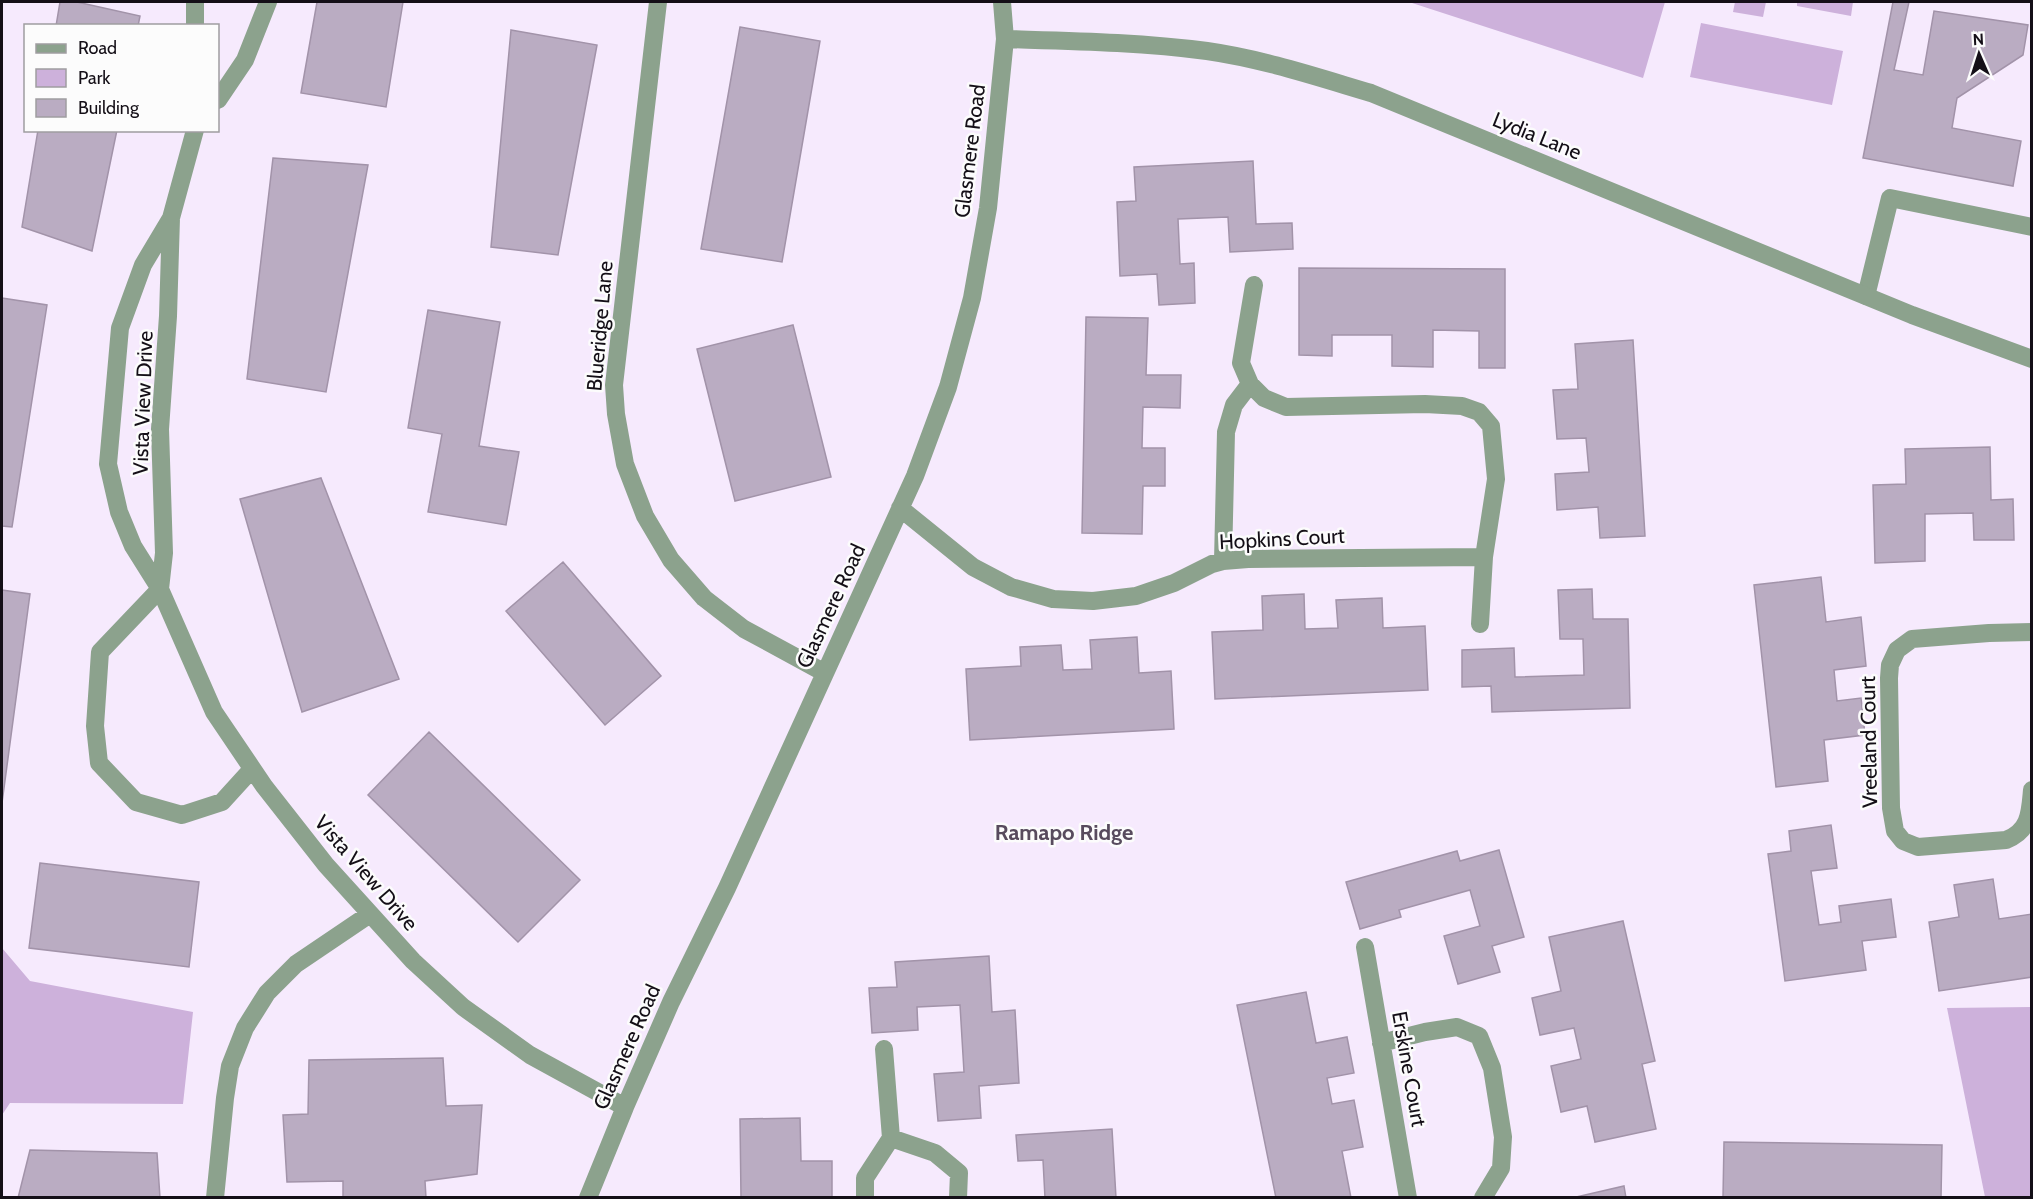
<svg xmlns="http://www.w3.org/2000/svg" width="2033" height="1199" font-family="Cabin,sans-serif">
  <rect width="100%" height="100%" fill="#f6eafd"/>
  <path fill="#cdb1db" d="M1409 2H1665L1643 78Z
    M1735 2H1766L1763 17 1733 12Z
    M1797 2H1853L1851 16 1797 6Z
    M1701 23 1843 51 1832 105 1690 77Z
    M2 948 30 981 193 1012 183 1104 10 1103 2 1115Z
    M2031 1007V1197H1985L1947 1008Z"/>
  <path fill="#baacc2" stroke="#a293a9" stroke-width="1.5" d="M60 2H77L140 16 138 26H56Z
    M317 2H403L386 107 301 93Z
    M1893 2H1909L1894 70 1923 75 1934 11 2028 25 2023 55 1957 98 1952 128 2021 141 2013 186 1863 158Z
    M740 27 820 41 782 262 701 249Z
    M511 30 597 45 558 255 491 247Z
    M38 130H117L92 251 22 227Z
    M273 158 368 165 326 392 247 379Z
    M1253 161 1256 224 1292 223 1293 249 1230 252 1228 217 1178 219 1180 264 1194 263 1195 303 1159 305 1157 274 1120 276 1117 202 1136 201 1134 167Z
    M1299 268 1505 269V368H1479V331L1433 330V367L1392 366V335H1332V356L1299 355Z
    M2 298 47 305 12 527 2 526Z
    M428 310 500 322 479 446 519 452 506 525 428 512 442 434 408 428Z
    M1086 317 1148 318 1146 375H1181L1180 408 1143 407 1142 448H1165V486H1143L1142 534 1082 533Z
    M793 325 831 477 735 501 697 349Z
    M1633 340 1645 536 1600 538 1598 507 1557 510 1555 474 1589 472 1586 438 1557 439 1553 390 1578 389 1575 344Z
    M1990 447 1991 500 2013 499 2014 540H1974L1973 513 1925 514V561L1875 563 1873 485 1906 484 1905 449Z
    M321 478 399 679 302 712 240 499Z
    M563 562 661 676 605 725 506 611Z
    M1821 577 1826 622 1861 617 1866 666 1834 670 1837 701 1861 698 1865 735 1824 740 1828 781 1776 787 1754 585Z
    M1592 589 1593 619H1628L1630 708 1492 712 1491 686 1462 687V650L1514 648 1515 677 1584 675 1583 639H1560L1558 590Z
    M2 590 30 594 2 803Z
    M1304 594 1305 629 1338 628 1336 600 1382 598 1383 628 1425 626 1428 690 1215 699 1212 632 1263 630 1262 596Z
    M1137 637 1139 673 1171 671 1174 729 970 740 966 669 1021 666 1020 647 1061 645 1063 670 1092 669 1090 640Z
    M429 732 580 880 518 942 368 795Z
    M1831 825 1837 868 1811 871 1819 925 1841 922 1839 906 1891 899 1896 937 1862 941 1866 970 1785 981 1768 854 1791 851 1789 831Z
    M1499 850 1524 937 1492 946 1500 972 1458 984 1444 936 1480 926 1470 890 1399 910 1401 917 1360 929 1346 882 1457 851 1460 861Z
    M40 863 199 882 189 967 29 948Z
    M1993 879 1999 919 2032 914V977L1939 991 1929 922 1959 917 1954 885Z
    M1623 921 1655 1061 1642 1064 1656 1129 1595 1142 1587 1106 1561 1112 1551 1066 1581 1059 1574 1028 1540 1035 1532 998 1561 991 1549 937Z
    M989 956 992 1012 1015 1010 1019 1083 979 1086 981 1118 938 1121 934 1074 964 1072 960 1005 917 1007 918 1030 872 1033 869 988 897 987 895 962Z
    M1306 992 1316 1043 1347 1037 1354 1073 1327 1078 1332 1104 1354 1100 1363 1147 1342 1151 1351 1198H1276L1237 1005Z
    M443 1058 446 1106 482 1105 477 1174 425 1181 426 1198H343V1181L287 1182 283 1115 308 1114 309 1060Z
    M800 1118 801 1161H832V1198H741L740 1119Z
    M1112 1129 1116 1198H1045L1043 1160 1018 1161 1016 1135Z
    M1724 1142 1942 1145 1941 1198 1723 1197Z
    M30 1150 157 1153 160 1198H18Z
    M1624 1186 1626 1198H1572Z"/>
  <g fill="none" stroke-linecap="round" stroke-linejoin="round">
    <path stroke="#8ca28d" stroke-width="18" d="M1866 296 1890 198 2032 227"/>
    <path stroke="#8ca28d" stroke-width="18" d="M195 2V26
      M658 2 614 385 616 414 625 464 645 516 671 560 704 598 744 629 825 673
      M1005 39C1072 41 1140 42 1207 51 1263 59 1317 77 1371 93L1912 315 2032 359
      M218 100 245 60 268 2
      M171 218 143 265 120 328 108 464 119 512 133 546 160 589 214 712 264 786 326 865 413 961 463 1007 530 1055 625 1107
      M1254 285 1241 363 1250 384 1264 398 1286 407 1425 404 1462 406 1479 412 1491 426 1496 479 1484 557 1480 624
      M900 508 973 567 1011 587 1053 599 1093 601 1136 596 1174 583 1212 564 1223 561 1248 559 1484 557
      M1223 561 1226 432 1234 405 1250 384
      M160 589 164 553 160 429 168 316 171 218 195 130
      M160 589 100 652 95 726 99 763 136 802 182 815 222 802 252 769
      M2032 632 1989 633 1912 639 1897 650 1890 665 1889 678 1891 808 1895 831 1903 841 1918 847 2006 840C2030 831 2030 812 2032 790
      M1365 947 1408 1198
      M1381 1043 1425 1032 1457 1027 1479 1036 1492 1068 1503 1137 1501 1168 1483 1198
      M884 1049 891 1138
      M215 1198 225 1098 230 1066 245 1028 267 993 296 964 370 914
      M588 1198 625 1107 671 1002 727 888 915 476 948 387 972 298 988 208 1005 39 1002 2
      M865 1198V1178L891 1138 935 1153 959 1173 958 1198"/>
  </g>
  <g text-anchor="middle" stroke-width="5" stroke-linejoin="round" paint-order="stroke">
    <g font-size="21" fill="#140f17" stroke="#fcfcfc">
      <text transform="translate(1537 136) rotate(22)" y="7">Lydia Lane</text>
      <text transform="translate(970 151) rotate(-83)" y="7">Glasmere Road</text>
      <text transform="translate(600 326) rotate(-85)" y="7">Blueridge Lane</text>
      <text transform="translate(143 403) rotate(-88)" y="7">Vista View Drive</text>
      <text transform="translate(1282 539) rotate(-3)" y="7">Hopkins Court</text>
      <text transform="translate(831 606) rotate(-65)" y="7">Glasmere Road</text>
      <text transform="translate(1869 742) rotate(-91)" y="7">Vreeland Court</text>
      <text transform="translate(366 873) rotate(49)" y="7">Vista View Drive</text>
      <text transform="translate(627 1047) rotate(-66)" y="7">Glasmere Road</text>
      <text transform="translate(1409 1069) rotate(80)" y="7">Erskine Court</text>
    </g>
    <g font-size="22" font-weight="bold" fill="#584b5e" stroke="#fcfcfc">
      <text x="1064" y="840">Ramapo Ridge</text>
    </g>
  </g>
  <rect width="2033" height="1199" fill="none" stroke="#140f17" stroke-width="6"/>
  <rect x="24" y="24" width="195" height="108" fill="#fcfcfc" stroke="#9f9da0" stroke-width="1.5"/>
  <rect x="36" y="44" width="30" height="9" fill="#8ca28d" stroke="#9f9da0" stroke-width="1.5"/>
  <text x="78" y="54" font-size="18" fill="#140f17">Road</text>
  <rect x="36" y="69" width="30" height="18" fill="#cdb1db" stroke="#9f9da0" stroke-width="1.5"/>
  <text x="78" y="84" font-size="18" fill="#140f17">Park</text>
  <rect x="36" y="99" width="30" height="18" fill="#baacc2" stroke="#9f9da0" stroke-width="1.5"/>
  <text x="78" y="114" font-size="18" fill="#140f17">Building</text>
  <g transform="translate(1979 54) rotate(357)" stroke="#fcfcfc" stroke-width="4.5" paint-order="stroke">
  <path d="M0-4.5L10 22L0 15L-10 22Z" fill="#140f17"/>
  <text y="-9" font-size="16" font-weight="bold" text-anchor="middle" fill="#140f17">N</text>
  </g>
</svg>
